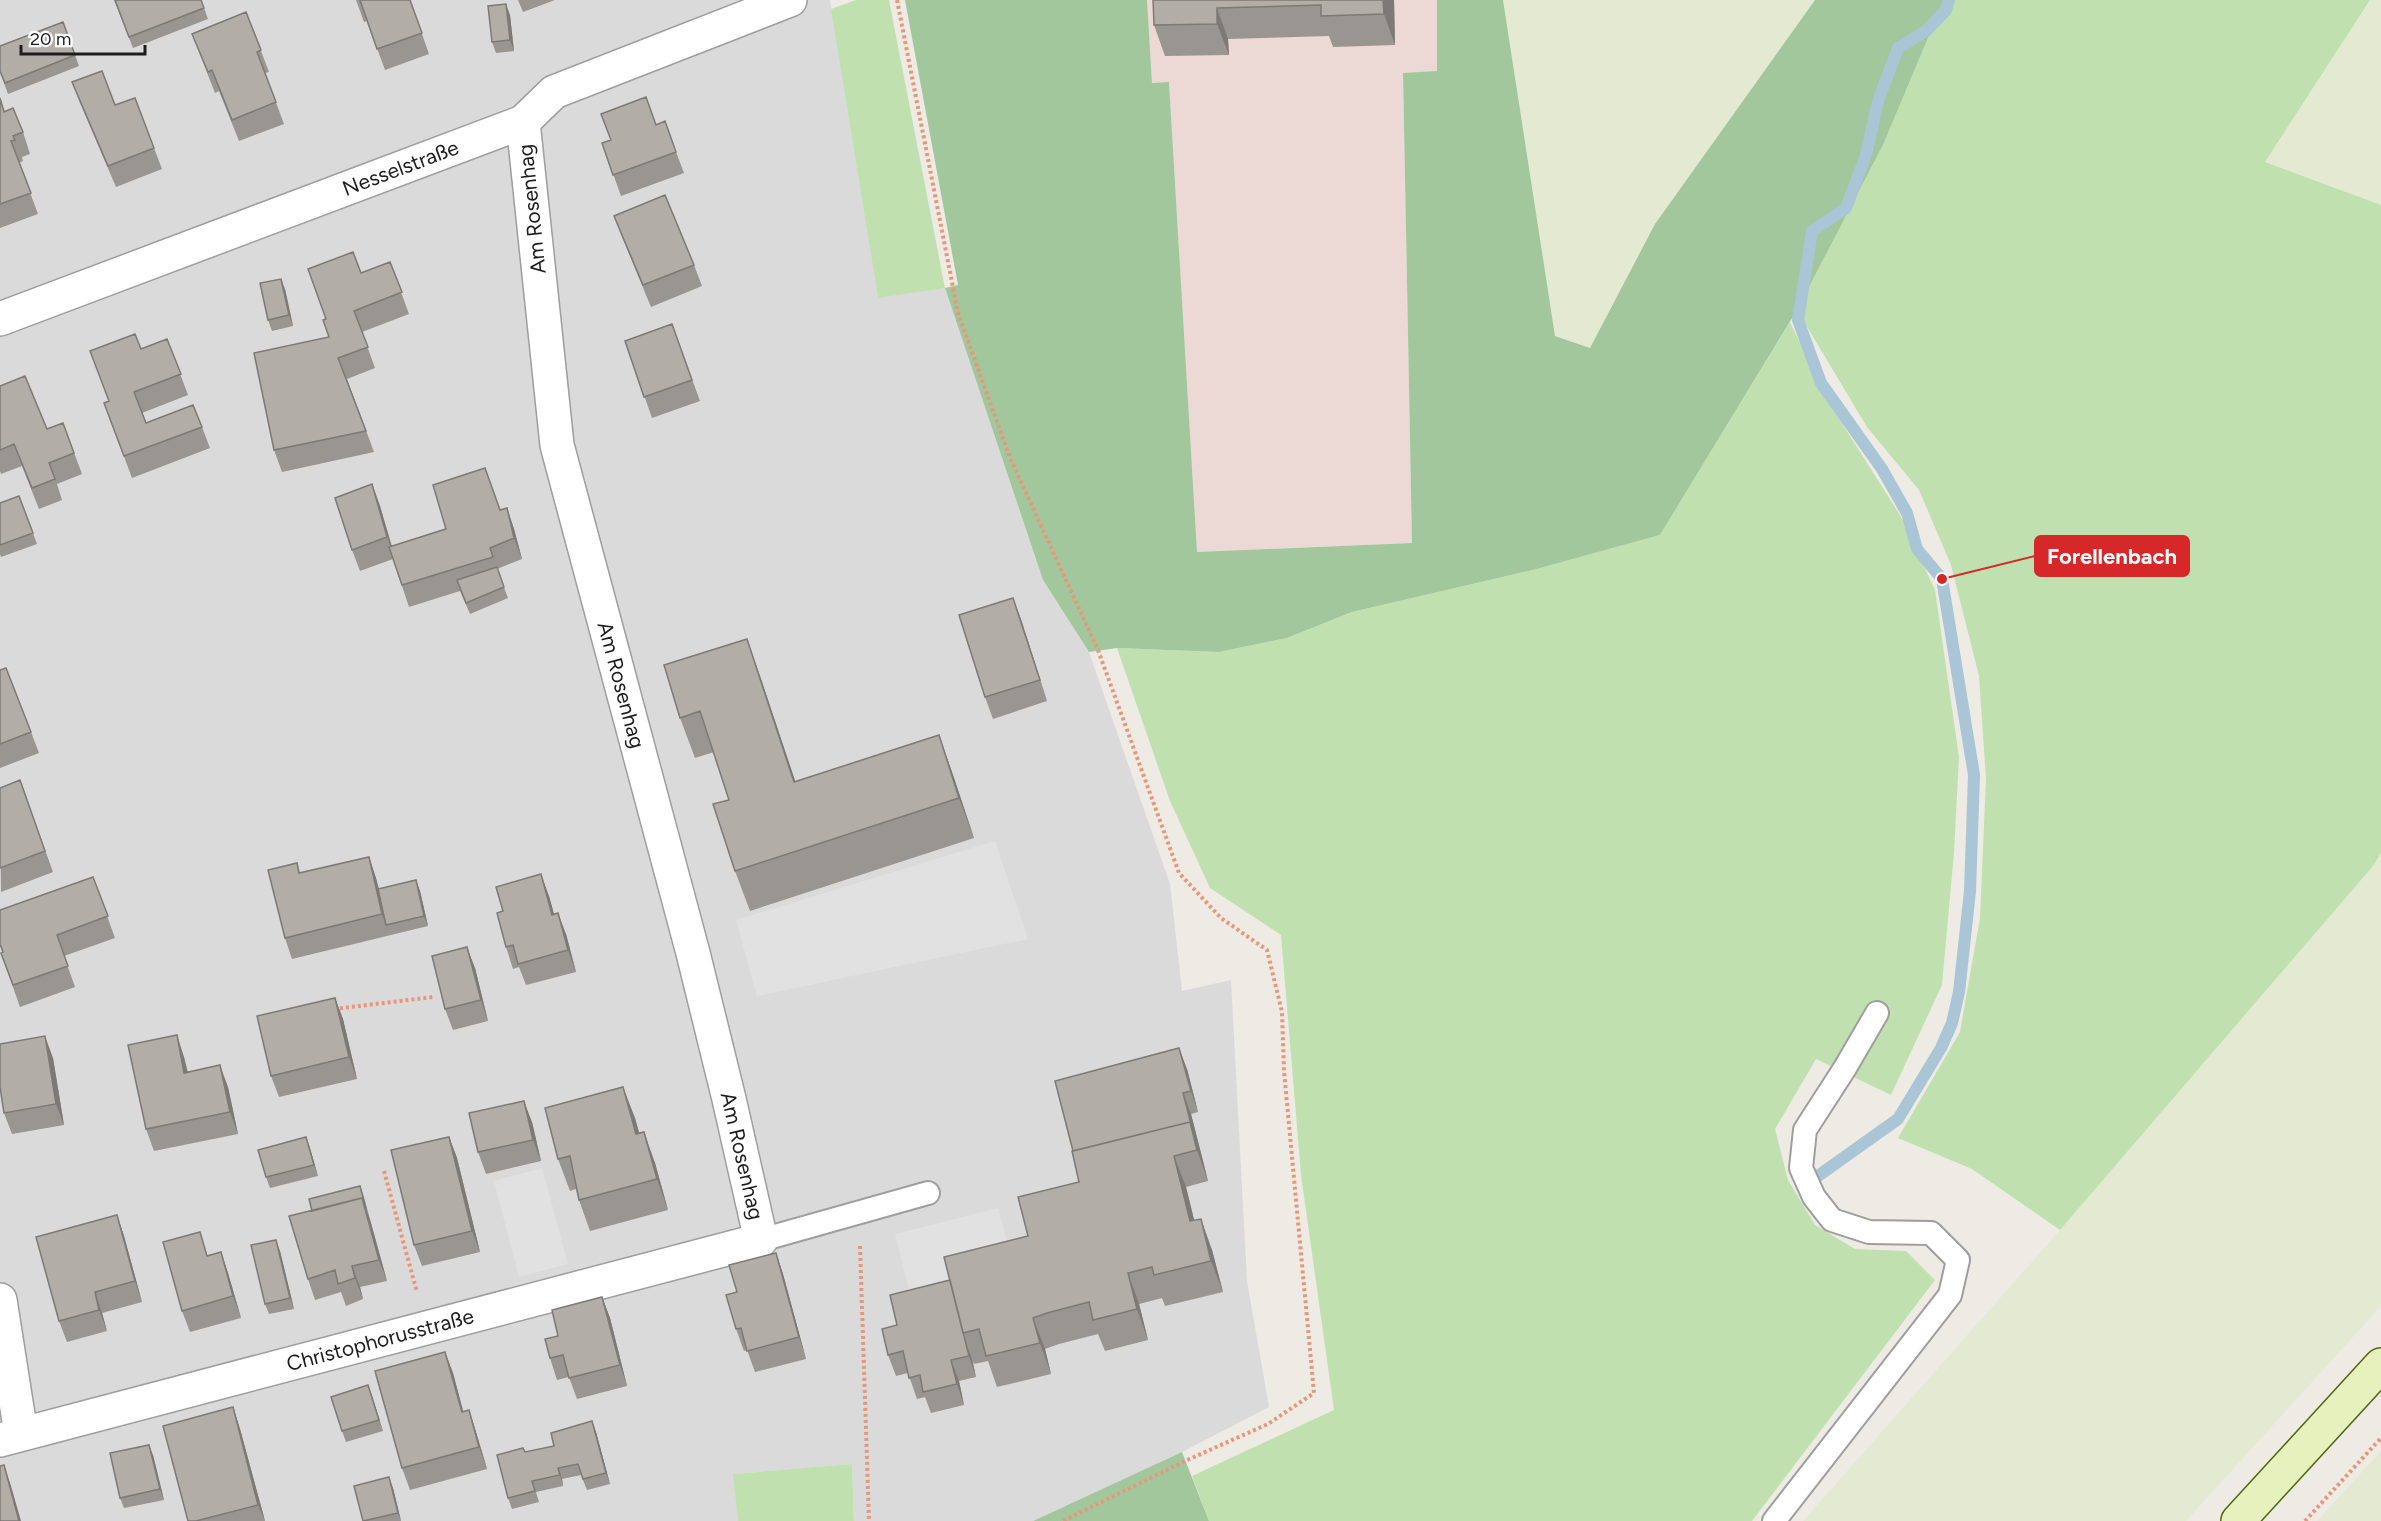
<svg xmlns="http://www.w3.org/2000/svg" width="2381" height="1521" font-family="Figtree,sans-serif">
  <rect width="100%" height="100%" fill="#edebe4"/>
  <path fill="#dbdada" d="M0 0H830L878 297 945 288 1043 580 1089 652 1170 884 1182 991 1231 980 1247 1281 1269 1407 1182 1452 1033 1521H854L852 1464 734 1474 738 1521H0Z"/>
  <path fill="#ecd9d5" d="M1147 0H1437V72L1403 73 1412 543 1197 552 1169 82 1152 83Z"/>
  <path fill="#e4ead1" d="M1503 0H1815L1655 224 1591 348 1555 336Z
    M2370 0H2381V205L2265 162Z
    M2381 853V1306L2186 1521H1803L2060 1230 2373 866Z
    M2381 1451V1521H2317Z"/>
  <path fill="#c0e1af" d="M856 0H889L945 288 878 298 831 9Z
    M1951 0H2370L2265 162 2381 205V853L2373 866 2060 1230 1972 1169 1898 1138 1960 1032 1980 918 1986 779 1979 676 1951 565 1919 490 1867 427 1797 310 1883 145 1928 38Z
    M1790 322 1826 398 1900 515 1935 590 1959 757 1954 853 1942 985 1891 1095 1816 1059 1775 1129 1788 1180 1815 1225 1855 1249 1906 1251 1935 1280 1752 1521H1209L1192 1476 1334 1410 1301 1175 1281 935 1210 888 1170 801 1117 648 1219 652 1287 638 1352 612 1533 570 1660 535Z
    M852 1464 854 1521H738L733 1474Z"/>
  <path fill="#a3c79d" d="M905 0H1147L1152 83 1169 82 1197 552 1412 543 1403 73 1437 71V0H1503L1555 336 1590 348 1655 224 1815 0H1951L1928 38 1883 145 1797 310 1660 535 1533 570 1352 612 1287 638 1219 652 1117 648 1089 652 1043 580 945 288 958 285Z
    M1182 1452 1209 1521H1033Z"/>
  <path fill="#e1e1e1" d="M995 841 1028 939 757 996 736 920Z
    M542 1168 568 1264 519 1277 494 1181Z
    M998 1208 1014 1268 910 1294 895 1234Z"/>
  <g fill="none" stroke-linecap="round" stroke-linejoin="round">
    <path stroke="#a9c5d6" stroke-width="12" d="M1818 1176 1898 1119 1941 1048 1952 1023 1959 992 1970 891 1974 775 1942 579 1917 549 1907 513 1882 469 1821 383 1798 320 1812 231 1846 208 1866 155 1878 101 1898 48 1926 31 1946 10 1949 0"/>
    <g stroke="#9e9e9e" stroke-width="26">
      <path id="lane" d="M761 1240 928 1193
        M1774 1521 1950 1295 1958 1260 1931 1233 1869 1232 1832 1220 1814 1197 1801 1168 1805 1130 1845 1068 1877 1013"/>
    </g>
    <g stroke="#9e9e9e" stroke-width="36">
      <g id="street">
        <path id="s1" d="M0 319 523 122 554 92 790 0"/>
        <path d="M0 1300 21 1434"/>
        <path id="s2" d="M0 1440 761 1240 729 1099 693 953 557 445 523 122"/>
      </g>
    </g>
    <g stroke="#516711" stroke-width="36">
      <path id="secondary" d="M2238 1521 2381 1365"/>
    </g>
    <path stroke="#e99579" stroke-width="4" stroke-dasharray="3 3" stroke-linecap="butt" d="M897 0 958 313 1010 458 1098 650 1179 873 1221 918 1267 950 1282 1012 1284 1071 1314 1393 1268 1424 1185 1461 1063 1521
      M334 1009 433 997
      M384 1171 417 1292
      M860 1246 869 1521
      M2305 1521 2381 1438"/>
    <use href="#lane" stroke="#fff" stroke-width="22"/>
    <use href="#street" stroke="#fff" stroke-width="33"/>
    <use href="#secondary" stroke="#e7f1bd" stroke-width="33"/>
  </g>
  <path fill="#999590" d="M114 0H201L208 19 133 48Z
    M356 0H410L429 54 385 70 367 21 364 22Z
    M518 0H555L523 12Z
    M1153 0H1394L1395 45 1333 47 1329 36 1228 39 1229 55 1165 56 1154 25Z
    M246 12 269 72 265 73 284 124 239 141 219 91 215 93 192 34Z
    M510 15 514 51 496 53 492 42Z
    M63 22 79 66 8 94 0 72Z
    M72 82 115 105 135 98 162 169 116 187 80 103Z
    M0 98 5 112 23 132 30 154 22 157 23 161 19 163 38 214 0 228Z
    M656 124 676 152 684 173 621 196 602 143Z
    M614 216 694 265 702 286 651 307 622 237Z
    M390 262 409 314 362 332 375 368 347 379 374 452 282 472 274 450 329 337 326 319 361 273Z
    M285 289 293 326 272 331 268 320Z
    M672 324 700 401 652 418 625 341Z
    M167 339 188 395 142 413 146 423 202 427 210 448 132 478 104 403 109 401 141 349Z
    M0 386 47 429 63 423 82 474 57 484 62 500 39 509 22 466 1 474 0 471Z
    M372 484 380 506 392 546 507 508 514 529 522 559 497 569 508 598 470 614 460 591 409 607 393 559 360 571 352 550Z
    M19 496 37 544 1 557 0 554V503Z
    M1013 598 1047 701 993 719 985 697Z
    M0 670 31 732 39 753 0 768Z
    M761 679 795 782 939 735 953 775 974 838 750 911 735 871 729 800 714 752 695 758 680 718Z
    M20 780 53 872 1 892 0 788Z
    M369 857 376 878 379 889 416 880 420 891 428 926 292 959 285 938 297 863 300 873Z
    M93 877 115 938 64 956 75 987 20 1007 1 953Z
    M549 896 554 914 566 934 576 972 526 985 519 967 513 969 506 947Z
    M475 968 488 1021 453 1030 445 1009Z
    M335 998 343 1019 357 1079 279 1097 271 1076Z
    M184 1057 188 1072 228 1087 238 1134 154 1151 146 1129Z
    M53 1058 64 1125 12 1134 4 1113Z
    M1187 1069 1198 1112 1191 1114 1208 1181 1186 1187 1194 1220 1212 1250 1223 1292 1165 1306 1162 1298 1139 1304 1148 1340 1105 1351 1098 1334 1059 1344 1045 1349 1051 1374 997 1387 988 1361 974 1364 972 1359 976 1377 959 1381 964 1405 931 1413 925 1397 917 1399 908 1373 896 1376 888 1355 897 1325 950 1281 1028 1236Z
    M635 1118 639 1133 655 1163 668 1210 590 1231 579 1200 576 1189 570 1191 558 1159Z
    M532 1122 541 1161 486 1174 478 1152Z
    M306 1137 318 1176 270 1188 266 1177Z
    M449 1137 457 1158 480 1252 422 1266 414 1245Z
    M360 1186 364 1197 387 1281 360 1287 363 1299 346 1306 341 1292 315 1300 308 1279 312 1211Z
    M117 1215 124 1236 142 1302 102 1313 107 1331 67 1342 59 1321Z
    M280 1251 294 1309 269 1314 265 1304Z
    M221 1252 228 1273 241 1318 190 1332 182 1311 209 1255Z
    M776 1253 783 1274 806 1359 755 1372 747 1350 744 1351 736 1329 737 1292Z
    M602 1297 610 1318 627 1386 577 1399 569 1377 557 1380 550 1358 558 1336Z
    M445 1352 453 1373 463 1412 469 1410 476 1432 487 1469 410 1490 402 1468Z
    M368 1385 383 1431 346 1442 342 1431Z
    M233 1407 240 1429 265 1521H188Z
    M592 1421 596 1432 610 1484 587 1490 581 1475 562 1479 563 1486 536 1492 539 1502 512 1509 508 1498 525 1452 554 1446Z
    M153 1455 164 1500 124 1508 120 1498Z
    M393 1488 401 1521H363Z"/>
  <path fill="#7d7975" d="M1383 0H1394L1395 45 1384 14Z
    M506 4 510 15 514 51 510 40Z
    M1217 8 1228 39 1229 55 1217 24Z
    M281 279 285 289 293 326 289 315Z
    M372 484 380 506 395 559 387 537Z
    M507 508 514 529 522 559 514 538Z
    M1013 598 1021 619 1047 701 1040 680Z
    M747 639 761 679 809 822 794 782Z
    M939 735 953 775 974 838 959 798Z
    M369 857 376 878 387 924 386 925 382 914Z
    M541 874 549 896 560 936 552 915Z
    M416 880 420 891 428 926 424 916Z
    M558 913 566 934 576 972 568 950Z
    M467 947 475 968 488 1021 481 1000Z
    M335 998 343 1019 357 1079 349 1057Z
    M177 1035 184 1057 192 1094 184 1073Z
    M45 1036 53 1058 64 1125 56 1104Z
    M1179 1048 1187 1069 1198 1112 1191 1091Z
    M220 1065 228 1087 238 1134 230 1112Z
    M623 1087 635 1118 648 1165 636 1134Z
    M1183 1093 1191 1114 1201 1153 1193 1132Z
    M524 1101 532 1122 541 1161 533 1140Z
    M1190 1122 1201 1153 1208 1181 1197 1150Z
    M644 1132 655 1163 668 1210 657 1179Z
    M306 1137 310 1148 318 1176 314 1165Z
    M449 1137 457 1158 480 1252 472 1231Z
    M1174 1156 1186 1187 1202 1252 1190 1221Z
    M362 1198 370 1220 387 1281 379 1260Z
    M117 1215 124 1236 142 1302 135 1281Z
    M1201 1219 1212 1250 1223 1292 1211 1261Z
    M276 1240 280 1251 294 1309 290 1298Z
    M221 1252 228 1273 241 1318 233 1296Z
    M776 1253 783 1274 806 1359 799 1337Z
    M352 1266 360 1287 363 1299 355 1278Z
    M1128 1273 1139 1304 1148 1340 1137 1309Z
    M95 1292 102 1313 107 1331 99 1310Z
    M602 1297 610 1318 627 1386 620 1365Z
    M1033 1318 1045 1349 1051 1374 1040 1343Z
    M964 1338 972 1359 976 1377 969 1356Z
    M445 1352 453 1373 469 1433 462 1412Z
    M951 1360 959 1381 964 1405 957 1384Z
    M368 1385 372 1396 383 1431 379 1420Z
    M233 1407 240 1429 265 1521 258 1505Z
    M469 1410 476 1432 487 1469 479 1447Z
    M592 1421 596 1432 610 1484 606 1473Z
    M149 1445 153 1455 164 1500 160 1489Z
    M4 1465 11 1486 21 1521H19Z
    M558 1468 562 1479 563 1486 560 1475Z
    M389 1477 393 1488 401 1521 398 1513Z"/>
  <path fill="#b2ada7" stroke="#7d7975" stroke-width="1.5" d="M115 0H201L204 8 129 37Z
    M360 0H410L422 33 377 49Z
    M1153 0H1383L1384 14 1321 16V5L1217 8V24L1154 25Z
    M506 4 510 40 492 42 488 6Z
    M246 12 261 50 257 52 276 102 232 120 212 70 208 72 192 34Z
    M63 22 75 55 5 83 0 71V46Z
    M102 71 115 105 135 98 154 148 108 166 72 82Z
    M646 97 656 125 665 121 676 152 613 175 602 143 611 140 601 114Z
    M0 98 4 112 13 108 23 132 13 136 15 140 11 141 31 193 0 204Z
    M665 195 694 265 643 285 614 216Z
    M353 252 361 273 390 262 402 292 354 311 368 347 338 358 366 431 274 450 254 353 329 337 323 320 326 319 308 269Z
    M281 279 289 315 268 320 260 283Z
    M672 324 692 380 644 397 625 341Z
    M135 334 141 349 167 339 181 374 134 392 146 423 193 405 202 427 124 456 104 403 109 401 90 351Z
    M25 376 47 429 63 423 74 453 49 463 55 479 32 488 14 444 0 450V386Z
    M485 468 500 510 507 508 514 538 490 548 493 557 402 585 389 547 446 529 433 485Z
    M372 484 387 537 352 550 335 498Z
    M19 496 33 533 0 545V503Z
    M497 567 504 587 466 603 457 580Z
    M1013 598 1040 680 985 697 959 615Z
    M747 639 794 782 939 735 959 798 735 871 713 804 729 800 700 711 680 718 664 665Z
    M6 668 31 732 0 744V670Z
    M20 780 45 851 0 868V788Z
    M369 857 382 914 285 938 268 870 297 863 299 873Z
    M541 874 552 915 558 913 568 950 518 964 513 945 506 947 497 913 503 911 496 887Z
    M93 877 108 916 57 935 68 966 13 985 1 953 3 952 0 944V910Z
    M416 880 424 916 386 925 378 889Z
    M467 947 481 1000 445 1009 432 956Z
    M335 998 349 1057 271 1076 257 1016Z
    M177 1035 184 1073 220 1065 230 1112 146 1129 128 1045Z
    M45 1036 56 1104 4 1113 0 1087V1044Z
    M1179 1048 1191 1091 1183 1093 1193 1132 1190 1122 1073 1151 1055 1081Z
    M623 1087 636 1134 644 1132 657 1179 579 1200 570 1156 558 1159 545 1108Z
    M524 1101 533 1140 478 1152 469 1113Z
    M1190 1122 1197 1150 1174 1156 1190 1221 1201 1219 1211 1261 1154 1275 1152 1267 1128 1273 1137 1309 1093 1320 1089 1302 1047 1313 1033 1318 1040 1343 986 1356 979 1329 963 1333 944 1257 1028 1236 1018 1197 1079 1182 1072 1151Z
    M306 1137 314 1165 266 1177 258 1150Z
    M449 1137 472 1231 414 1245 391 1150Z
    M360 1186 366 1209 362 1198 312 1211 309 1199Z
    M362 1198 379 1260 352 1266 355 1278 338 1284 335 1270 308 1279 289 1216Z
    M117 1215 135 1281 95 1292 99 1310 59 1321 36 1237Z
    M200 1232 207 1256 221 1252 233 1296 182 1311 163 1242Z
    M276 1240 290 1298 265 1304 251 1245Z
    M776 1253 799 1337 747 1351 741 1328 736 1329 726 1295 737 1292 729 1265Z
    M950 1280 969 1356 951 1360 957 1384 923 1392 920 1375 909 1378 903 1351 888 1355 882 1329 897 1325 890 1295Z
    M602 1297 620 1365 569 1378 563 1355 550 1358 545 1339 558 1336 552 1310Z
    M445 1352 462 1412 469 1410 479 1447 402 1468 375 1371Z
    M368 1385 379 1420 342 1431 331 1397Z
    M233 1407 258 1505 196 1521H188L163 1426Z
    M592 1421 606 1473 583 1479 578 1464 558 1468 560 1475 532 1481 535 1491 508 1498 497 1455 523 1448 525 1452 554 1446 551 1433Z
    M149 1445 160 1489 120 1498 110 1453Z
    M4 1465 19 1521H0V1466Z
    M389 1477 398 1513 363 1521 354 1486Z"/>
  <g text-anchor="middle" stroke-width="4.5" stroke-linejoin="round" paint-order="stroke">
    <g font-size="21" fill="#1d1d1d" stroke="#fff">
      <text dy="7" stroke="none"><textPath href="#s1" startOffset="428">Nesselstraße</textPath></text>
      <text transform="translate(532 209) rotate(-96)" y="7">Am Rosenhag</text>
      <text transform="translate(621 685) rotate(75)" y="7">Am Rosenhag</text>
      <text transform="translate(742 1156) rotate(77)" y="7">Am Rosenhag</text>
      <text dy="7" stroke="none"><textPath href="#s2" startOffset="393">Christophorusstraße</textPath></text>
    </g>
  </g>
  <path fill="none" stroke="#d62828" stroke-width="2" d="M1942 579L2035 556"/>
  <circle fill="#d62828" stroke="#fff" stroke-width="2" cx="1942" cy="579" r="6"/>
  <rect fill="#d62828" stroke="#d62828" stroke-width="2" x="2035" y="536" width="154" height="40" rx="6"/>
  <g font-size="22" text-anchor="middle" font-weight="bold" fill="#fff">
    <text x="2112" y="564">Forellenbach</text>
  </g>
  <path d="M21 45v9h124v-9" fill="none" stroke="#1d1d1d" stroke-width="3"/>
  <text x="30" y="45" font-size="18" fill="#1d1d1d" stroke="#ffffff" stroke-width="4.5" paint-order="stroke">20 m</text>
</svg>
